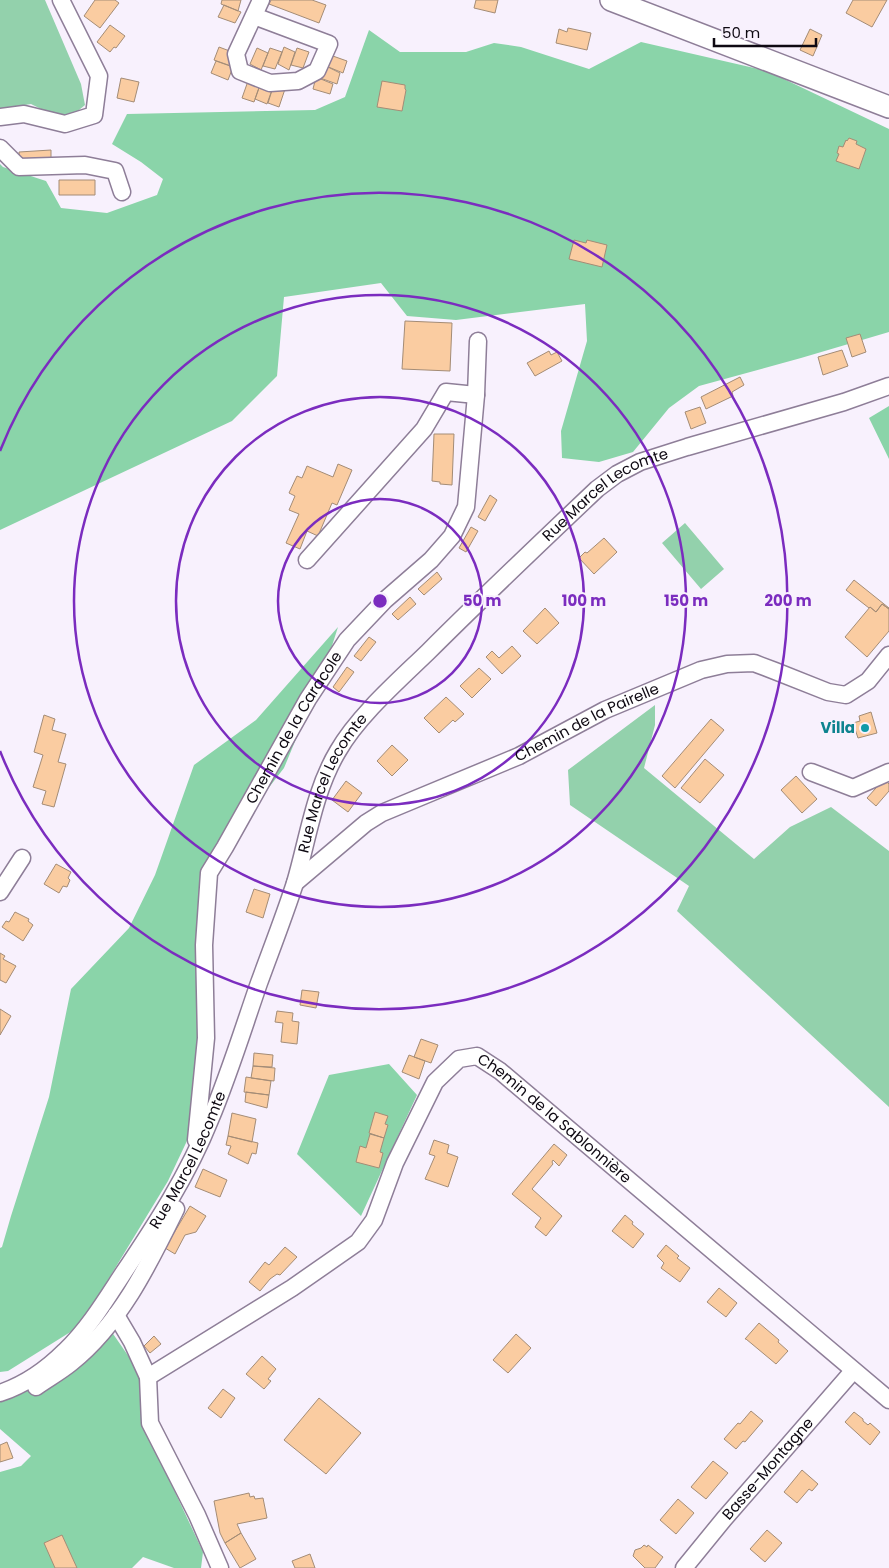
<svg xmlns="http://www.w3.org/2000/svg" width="889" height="1568" font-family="Poppins,sans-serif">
  <rect width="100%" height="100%" fill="#f8f1fd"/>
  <path fill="#93d1ac" d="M0 0H45L81 84 85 105 73 115 57 117 31 104 0 109Z
    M685 523 724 569 701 589 662 543Z
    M655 705V725L644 768 754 859 790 827 831 807 889 851V1107L677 911 689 886 570 805 568 770Z"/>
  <path fill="#8ad4a9" d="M369 30 400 52H466L494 43 521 47 589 69 641 42 767 71 889 129V332L801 358 699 386 669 408 633 452 599 462 562 458 561 431 587 341 585 304 456 320 407 316 381 283 284 297 277 376 232 421 0 530V164L3 167 46 181 61 208 107 213 157 195 163 179 141 162 112 144 127 114 315 110 345 97Z
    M889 406V459L869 418Z
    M338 627 323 674 284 768 253 808 217 868 194 1126 168 1181 80 1326 8 1371 0 1372V1248L2 1247 11 1216 49 1097 71 989 129 928 155 875 194 765 256 720Z
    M389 1064 417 1095 361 1216 297 1154 329 1075Z
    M109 1328 138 1370 148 1434 203 1552 201 1568H174L143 1557 132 1568H0V1472L21 1466 31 1456 0 1429V1397Z"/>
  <path fill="#facca1" stroke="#a48c76" d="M95 0H115L119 3 100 28 84 16Z
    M222 0H241L238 11 221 4Z
    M271 0H312L326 5 319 23 269 4Z
    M476 0H498L495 13 474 8Z
    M853 0H887L872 27 846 13Z
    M224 5 241 12 235 23 218 17Z
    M110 25 125 36 116 48 114 47 110 52 97 42Z
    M568 28 591 33 587 50 556 43 559 29 567 32Z
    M810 29 822 35 813 56 800 50Z
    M219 47 235 53 231 66 214 60Z
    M284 47 295 52 289 70 278 64Z
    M257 48 268 53 261 70 250 64Z
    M270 48 282 52 275 69 263 66Z
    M297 48 309 52 303 68 291 65Z
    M330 55 347 61 343 73 326 66Z
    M216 61 233 67 228 80 211 73Z
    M326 66 340 73 337 84 320 78Z
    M316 77 333 84 330 94 313 89Z
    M121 78 139 82 134 102 117 98Z
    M248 81 260 85 254 102 242 98Z
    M382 81 405 85V89L406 90 402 111 377 107Z
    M260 85 273 87 267 104 255 99Z
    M273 87 285 89 279 107 268 103Z
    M849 138 857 141 856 144 866 149 859 169 836 161 839 154 837 153 839 146 843 147 846 140 847 141Z
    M51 150V163L20 164 19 152Z
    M59 180H95V195H59Z
    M574 240 586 243 587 240 607 245 602 267 569 259Z
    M405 321 452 323 450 371 402 369Z
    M860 334 866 352 852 357 846 338Z
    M842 350 848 366 823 375 818 357Z
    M549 351 551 355 557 352 562 361 535 376 527 363Z
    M740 377 744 385 732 392 733 396 706 409 701 397Z
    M700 407 706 423 691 429 685 412Z
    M434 434H454L452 485 440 484V482L432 481Z
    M338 464 352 470 337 505 332 503 318 536 307 531 300 549 286 543 299 514 289 510 295 496 289 493 297 476 302 478 307 466 333 477Z
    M490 495 497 500 485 521 478 517Z
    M471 527 478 531 466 552 459 548Z
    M604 538 617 552 594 574 579 558 585 552 587 553Z
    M437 572 442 579 424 595 418 589Z
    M854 580 889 608V609L882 604 876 612 870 607 869 608 846 590Z
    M410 597 416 604 398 620 392 614Z
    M882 604 889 609V631L867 657 845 637 870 607 876 612Z
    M545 608 559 623 537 644 523 631Z
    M369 637 376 642 361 661 354 656Z
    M512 646 521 656 502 674 486 657 492 651 499 658Z
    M347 667 354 672 339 692 333 687Z
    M479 668 491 679 472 698 460 686Z
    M446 697 464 714 455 722 453 720 439 733 424 718Z
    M871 712 877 733 858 738 853 723 860 721 859 716Z
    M44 715 55 719 52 730 66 734 58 762 66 764 54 807 42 804 46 791 33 787 43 755 34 752Z
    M711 719 724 730 675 788 662 776Z
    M392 745 408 760 392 776 377 761Z
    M705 759 724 775 700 803 681 788Z
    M796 776 817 799 802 813 781 790Z
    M884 779 889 784V791L876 806 867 798Z
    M346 781 362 793 348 812 332 800Z
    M56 864 71 872 68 878 70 880 67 887 63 886 59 893 44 884Z
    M254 889 270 894 263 918 246 912Z
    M15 912 29 919 28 921 33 925 23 941 2 927 6 921 9 922Z
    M0 953 5 956 3 959 16 966 6 983 0 980Z
    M302 990 319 992 316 1008 300 1005Z
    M0 1009 11 1016 0 1035Z
    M277 1011 293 1013 292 1021 299 1022 297 1044 281 1042 283 1023 275 1022Z
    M421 1039 438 1045 431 1063 414 1057Z
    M254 1053 273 1055 272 1067 253 1066Z
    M409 1055 425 1061 419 1079 402 1072Z
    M253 1066 275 1068 274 1081 251 1078Z
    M246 1077 271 1081 269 1095 244 1092Z
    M246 1092 269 1095 267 1108 245 1102Z
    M375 1112 388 1116 385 1124 388 1125 384 1138 369 1133Z
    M232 1113 256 1119 252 1142 228 1136Z
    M370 1134 384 1138 380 1152 383 1153 379 1168 356 1162 360 1146 366 1148Z
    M228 1136 258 1143 256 1154 252 1153 248 1164 228 1154 231 1146 226 1145Z
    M434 1140 449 1145 447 1153 458 1157 448 1187 425 1179 435 1156 429 1154Z
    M554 1144 567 1155 559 1166 553 1160 552 1162 553 1164 532 1189 562 1216 546 1236 535 1227 541 1218 512 1194Z
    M203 1169 227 1180 220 1197 195 1187Z
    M190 1206 206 1216 196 1232 185 1235 175 1254 165 1248Z
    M625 1215 633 1222 632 1224 644 1234 633 1248 612 1231Z
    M666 1245 679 1256 677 1258 690 1268 680 1282 661 1268 664 1263 657 1256Z
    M285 1247 297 1257 280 1275 277 1274 270 1279 260 1291 249 1282 265 1262 269 1265Z
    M719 1288 737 1303 726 1317 707 1302Z
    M759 1323 779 1340 778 1342 788 1351 776 1364 746 1339H745Z
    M516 1334 531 1348 508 1373 493 1360Z
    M154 1336 161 1344 150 1353 144 1346Z
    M262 1356 276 1369 268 1379 271 1381 264 1389 246 1374Z
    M223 1389 235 1398 221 1418 208 1408Z
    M319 1398 361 1433 326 1474 284 1440Z
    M751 1411 763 1421 745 1442 743 1441 736 1449 724 1439 738 1423 740 1424Z
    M854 1412 863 1419V1421L868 1425 870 1423 880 1432 870 1445 845 1422Z
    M7 1442 13 1458 0 1462V1445Z
    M713 1461 728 1473 706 1499 691 1487Z
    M802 1470 818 1484 812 1491 809 1489 797 1503 784 1492Z
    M249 1493 250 1497 254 1496 255 1499 263 1498 267 1518 237 1524 241 1533 225 1543 220 1533 214 1501Z
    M678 1499 694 1513 676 1534 660 1520Z
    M767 1530 782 1543 765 1562 750 1549Z
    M241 1533 256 1559 240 1568 225 1543Z
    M62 1535 77 1568H55L44 1543Z
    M644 1545 647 1547 648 1545 663 1557 655 1568H645L633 1556 635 1550 641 1548Z
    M310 1554 315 1568H295L292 1561Z"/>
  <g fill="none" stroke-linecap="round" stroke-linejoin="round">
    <g stroke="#8e7e98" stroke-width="19">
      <g id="minor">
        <path d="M254 16 329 44 317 71 298 81 270 83 240 71 236 54 261 0"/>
        <path d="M0 117 24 114 65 124 94 115 99 76 61 0"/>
        <path d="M0 148 19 167 85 165 115 171 122 192"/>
        <path d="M307 560 424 429 446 392 476 395"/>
        <path d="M811 772 853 788 889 772"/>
        <path id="s1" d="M295 883 366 823 382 813 519 756 605 710 701 670 727 664 754 663 775 671 828 692 846 695 868 681 889 655"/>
        <path d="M0 892 22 858"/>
        <path id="s2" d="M196 1140 206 1038 204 945 209 873 225 847 308 699 347 640 385 600 431 560 452 536 466 507 476 395 478 341"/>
        <path d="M116 1315 132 1342 148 1377 150 1423 197 1515 220 1568"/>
        <path id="s3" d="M148 1377 292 1288 358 1242 374 1220 395 1163 435 1082 459 1059 477 1056 500 1071 889 1400"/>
        <path d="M36 1387C47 1379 60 1372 71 1363 120 1324 149 1264 176 1209"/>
        <path id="s4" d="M0 1393C24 1385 47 1369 65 1351 88 1329 105 1301 122 1275 155 1226 188 1175 210 1120 229 1075 243 1029 259 983 271 950 284 917 295 883 308 839 314 791 338 751 358 716 398 681 428 652 483 597 540 543 597 489L617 474 640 462 687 447 844 402 889 386"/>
        <path id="s5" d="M684 1568 724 1519 853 1371"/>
      </g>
    </g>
    <g stroke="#8e7e98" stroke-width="24">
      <path id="major" d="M611 0 889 107"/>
    </g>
    <use href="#minor" stroke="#fff" stroke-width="16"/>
    <use href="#major" stroke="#fff" stroke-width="21"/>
  </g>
  <g fill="none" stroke="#7b2cbf" stroke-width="2.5">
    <circle cx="380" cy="601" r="102"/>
    <circle cx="380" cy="601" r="204"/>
    <circle cx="380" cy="601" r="306"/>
    <path d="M0 451A408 408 0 1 1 0 751"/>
  </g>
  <circle fill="#0f9aa8" stroke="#f8f1fd" stroke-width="2" cx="865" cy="728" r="5"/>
  <g text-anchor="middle" stroke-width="4" stroke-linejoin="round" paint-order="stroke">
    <g font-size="15" fill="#0e0912" stroke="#f8f1fd">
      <text dy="5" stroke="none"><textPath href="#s4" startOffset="1116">Rue Marcel Lecomte</textPath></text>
      <text dy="5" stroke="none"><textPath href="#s1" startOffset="336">Chemin de la Pairelle</textPath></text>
      <text dy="5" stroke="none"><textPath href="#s2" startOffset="436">Chemin de la Caracole</textPath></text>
      <text dy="5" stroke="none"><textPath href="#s4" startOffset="711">Rue Marcel Lecomte</textPath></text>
      <text dy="5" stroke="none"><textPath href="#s3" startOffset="579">Chemin de la Sablonnière</textPath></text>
      <text dy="5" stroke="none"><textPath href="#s4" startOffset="306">Rue Marcel Lecomte</textPath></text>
      <text dy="5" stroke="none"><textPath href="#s5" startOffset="130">Basse-Montagne</textPath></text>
    </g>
    <g font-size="15" font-weight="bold" fill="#0d838f" stroke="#f8f1fd" text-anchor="end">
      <text x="855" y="733">Villa</text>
    </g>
  </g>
  <circle cx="380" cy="601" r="8" fill="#7b2cbf" stroke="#f8f1fd" stroke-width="2.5"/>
  <g font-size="15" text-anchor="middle" font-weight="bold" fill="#7b2cbf" stroke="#f8f1fd" stroke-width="4" stroke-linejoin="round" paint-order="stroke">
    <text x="482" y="606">50 m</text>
    <text x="584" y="606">100 m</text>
    <text x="686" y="606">150 m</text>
    <text x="788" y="606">200 m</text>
  </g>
  <path d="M714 38v8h102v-8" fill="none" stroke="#0e0912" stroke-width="2.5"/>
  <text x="722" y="38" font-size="15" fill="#0e0912" stroke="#f8f1fd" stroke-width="4" paint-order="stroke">50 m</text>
</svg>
